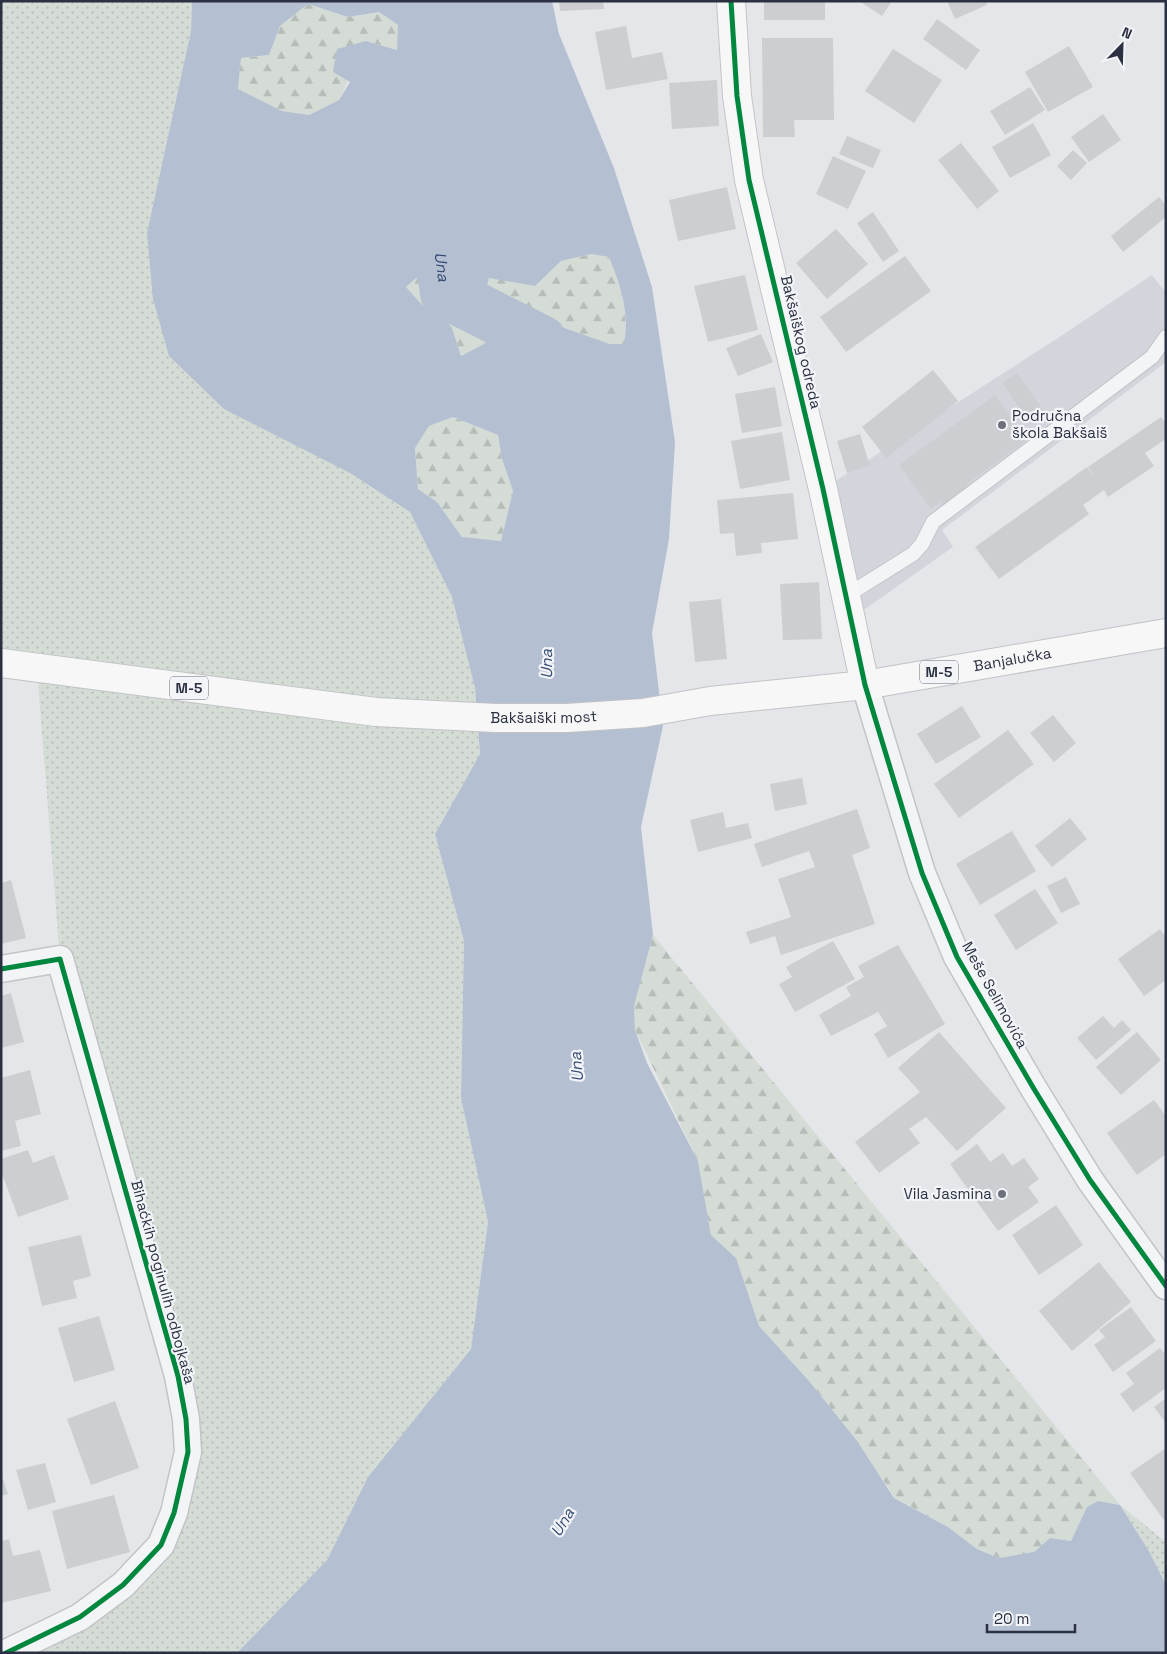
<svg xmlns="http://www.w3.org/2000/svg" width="1167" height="1654" font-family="'Space Grotesk',sans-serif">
  <defs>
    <pattern id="grass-dots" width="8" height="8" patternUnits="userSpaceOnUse" patternTransform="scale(1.25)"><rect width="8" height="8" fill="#d4dcd5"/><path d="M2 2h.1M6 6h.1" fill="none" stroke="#b6bdb8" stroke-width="1.8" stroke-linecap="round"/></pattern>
    <pattern id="forest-firs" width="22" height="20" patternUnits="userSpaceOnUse" patternTransform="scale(1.25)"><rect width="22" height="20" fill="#d4dcd5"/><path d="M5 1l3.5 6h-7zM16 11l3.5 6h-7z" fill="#b6bdb8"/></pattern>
  </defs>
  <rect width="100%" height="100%" fill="#e4e6e9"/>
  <path fill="#d3d5dc" d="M1152 275 1166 293V362L942 530 953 547 851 619 823 489 1058 338Z"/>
  <path fill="url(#grass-dots)" d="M1 1H192L191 31 147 233 350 473 410 512 452 597 475 688 480 754 435 834 464 941 461 1098 488 1222 471 1349 368 1477 327 1560 237 1653H6L161 1545 188 1452 60 959 37 669 1 663Z
    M1120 1505 1166 1542V1585L1150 1553Z"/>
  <path fill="url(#forest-firs)" d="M308 4 348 17 379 12 398 25V50L366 41 339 100 309 115 282 111 238 89 241 58 269 55 280 26Z
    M591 254 609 257C621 288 628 309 625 344H610L519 312 501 335 461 356 452 328 441 312 423 306 406 287 416 277 428 286 489 277 535 286 561 261Z
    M453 417 498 435 502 459 513 491 501 541 462 537 437 502 418 489 415 448 429 426Z
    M653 935 1120 1505 1098 1501 1087 1507 1071 1541 1050 1538 1034 1552 999 1558 977 1549 948 1527 895 1498 858 1442 809 1381 759 1326 736 1258 711 1235 698 1161 635 1030 634 1005Z"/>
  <path fill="#b4c0d2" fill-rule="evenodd" d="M192 1H552L559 34 614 168 652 287 675 442 669 539 652 633 663 726 641 827 653 935 634 1006 635 1030 647 1063 698 1161 711 1235 736 1258 759 1326 809 1381 858 1442 894 1498 948 1527 977 1549 999 1558 1034 1552 1050 1538 1071 1541 1087 1507 1098 1501 1120 1505 1150 1553 1166 1585V1653H237L327 1560 368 1477 471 1349 488 1222 461 1098 464 941 435 834 480 754 475 688 452 597 410 512 350 473 224 409 169 356 153 299 147 233 191 31ZM308 4 348 17 379 12 398 25 397 50 366 41 337 49 333 72 350 82 339 100 309 115 282 111 238 89 241 58 269 55 280 26ZM591 254 609 257C620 285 630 312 624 344H610L519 312 501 335 461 356 452 328 441 312 423 306 406 287 416 278 427 286 483 299 489 278 535 286 561 261ZM453 417 498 435 502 459 513 491 501 541 462 537 437 502 418 489 415 448 429 426Z"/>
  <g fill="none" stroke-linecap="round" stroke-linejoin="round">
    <path stroke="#b4c0d2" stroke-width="52" id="s1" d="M436 218 446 293 541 341 552 377"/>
  </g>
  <path fill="#ccced1" d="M559 1H603L604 9 560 11Z
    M764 1H825V20H764Z
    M859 1H892L882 16Z
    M947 1H986L987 5 955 19Z
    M937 19 980 50 966 70 923 39Z
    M626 26 632 58 662 52 668 79 606 90 595 32Z
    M762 38H833L834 120H794L795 137H763Z
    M1069 46 1093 87 1048 112 1025 72Z
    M893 49 942 80 914 123 865 91Z
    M717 80 719 126 672 129 669 83Z
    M1030 87 1045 110 1005 135 990 111Z
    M1103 114 1121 140 1089 162 1071 137Z
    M1033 123 1051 155 1010 178 992 147Z
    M847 136 881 150 873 168 839 154Z
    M961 143 999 191 977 209 938 160Z
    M1073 150 1087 163 1071 180 1057 166Z
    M833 156 866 171 848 209 816 194Z
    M727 187 736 229 678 241 669 200Z
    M1159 197 1166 205V217L1123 252 1111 236Z
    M873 212 899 251 883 262 857 223Z
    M836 229 868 264 827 299 796 263Z
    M905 256 931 291 846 352 820 317Z
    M745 275 758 330 708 342 694 286Z
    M761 334 773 362 738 376 726 348Z
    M933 370 958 401 886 458 862 427Z
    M1017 373 1044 411 1029 422 1002 383Z
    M775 387 782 426 742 433 735 394Z
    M995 395 1027 440 967 484 970 491 945 509 940 502 931 509 899 465Z
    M1161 417 1166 424V439L1145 453 1154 466 1108 497 1104 490 1083 505 1089 514 999 579 975 547 1087 467 1097 481 1088 467Z
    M782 432 790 480 740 489 731 441Z
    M860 434 870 466 847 473 837 441Z
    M793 493 798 539 761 543 762 553 736 556 734 533 720 534 717 500Z
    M819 582 822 639 783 640 780 584Z
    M721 599 727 659 695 662 689 602Z
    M962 706 981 737 936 764 917 734Z
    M1053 715 1076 743 1054 762 1030 733Z
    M1008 730 1034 764 959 818 934 784Z
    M802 778 807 804 775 811 770 784Z
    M857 809 870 848 852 855 875 924 781 955 775 936 750 944 746 932 791 917 778 879 815 867 809 851 762 867 754 844Z
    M723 812 726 828 748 823 752 838 698 852 690 820Z
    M1070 818 1087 839 1052 867 1035 846Z
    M1012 831 1036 871 980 905 956 864Z
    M1066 877 1080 904 1061 913 1047 886Z
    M11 880 26 938 1 944V883Z
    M1035 889 1058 923 1016 950 994 915Z
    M1160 929 1166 937V980L1144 996 1118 959Z
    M833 941 855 979 795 1012 779 984 792 977 786 967Z
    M898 945 945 1024 888 1058 874 1034 887 1026 878 1012 831 1036 819 1015 851 996 846 987 864 977 858 966Z
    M11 993 24 1042 1 1048V996Z
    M1103 1016 1114 1028 1122 1020 1131 1030 1096 1060 1077 1038Z
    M939 1032 1006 1108 957 1151 926 1117 909 1129 920 1143 879 1173 855 1142 920 1092 898 1068Z
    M1137 1032 1161 1060 1121 1095 1096 1067Z
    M30 1070 41 1114 15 1121 21 1146 1 1151V1078Z
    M1154 1100 1166 1116V1154L1137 1175 1107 1133Z
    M977 1144 990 1162 1003 1153 1012 1166 1024 1158 1039 1179 1028 1187 1039 1202 998 1231 950 1164Z
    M28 1150 33 1163 54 1155 69 1199 18 1217 1 1171V1159Z
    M1056 1205 1083 1245 1039 1275 1012 1235Z
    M81 1235 91 1276 73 1281 77 1298 42 1306 28 1247Z
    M1099 1262 1131 1302 1072 1351 1039 1311Z
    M1131 1307 1156 1341 1113 1372 1094 1345 1105 1337 1099 1330Z
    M99 1316 115 1370 74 1382 58 1328Z
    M1160 1348 1166 1355V1388L1133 1412 1120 1394 1134 1384 1126 1373Z
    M1166 1398V1423L1154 1407Z
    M115 1401 139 1468 91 1485 67 1419Z
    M1166 1448V1523L1130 1473Z
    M45 1463 56 1502 28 1510 16 1470Z
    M1 1474 8 1494 1 1496Z
    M114 1495 130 1552 67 1569 52 1511Z
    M9 1539 13 1556 40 1550 51 1591 1 1603V1541Z"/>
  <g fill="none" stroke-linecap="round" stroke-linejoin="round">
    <g stroke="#c2c4c7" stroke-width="16">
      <path id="lane" d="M846 596 913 554 922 544 933 522 1152 357 1166 337"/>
    </g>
    <g stroke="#c2c4c7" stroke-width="29">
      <path id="street" d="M865 685 922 873 957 957 1034 1089 1090 1180 1166 1286
        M1 969 60 959 178 1376 186 1419 188 1452 174 1513 161 1545 123 1585 80 1617 6 1653"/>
    </g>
    <g stroke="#c2c4c7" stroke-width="30">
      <path id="secondary" d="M731 1 737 96 749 180 823 489 865 685"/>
    </g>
    <g stroke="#c1c3c6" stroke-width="30">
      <g id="primary">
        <path id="s2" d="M1 663 376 712 495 718H567L643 713 710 701 865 685 1166 633"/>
      </g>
    </g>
    <use href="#lane" stroke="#f3f4f6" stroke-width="14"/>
    <use href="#street" stroke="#f3f4f6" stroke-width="26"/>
    <use href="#secondary" stroke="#f7f7f7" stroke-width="28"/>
    <use href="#primary" stroke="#f7f7f7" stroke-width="28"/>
    <g stroke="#f2f4f8" stroke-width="8">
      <path id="cycleway" d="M731 1 737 96 749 180 823 489 865 685 922 873 957 957 1034 1089 1090 1180 1166 1286
        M1 969 60 959 178 1376 186 1419 188 1452 174 1513 161 1545 123 1585 80 1617 6 1653"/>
    </g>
    <use href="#cycleway" stroke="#00873e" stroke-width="5"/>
  </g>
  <g fill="#6c707c" stroke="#f2f4f8" stroke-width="2">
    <circle cx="1002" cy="425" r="5"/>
    <circle cx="1002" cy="1194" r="5"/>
  </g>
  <g text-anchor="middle" stroke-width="4.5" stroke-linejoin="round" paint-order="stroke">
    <g fill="#f2f4f8" stroke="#676c79" stroke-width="1">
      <rect x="920" y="660.5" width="38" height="23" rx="4"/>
      <rect x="170" y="676.5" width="38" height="23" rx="4"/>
    </g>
    <g font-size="14" font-weight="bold" fill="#2b3142">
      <text x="939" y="677">M-5</text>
      <text x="189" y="693">M-5</text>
    </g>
    <g font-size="15" fill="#2b3142" stroke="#f2f4f8">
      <text transform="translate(801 342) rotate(77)" y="5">Bakšaiškog odreda</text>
      <text dy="5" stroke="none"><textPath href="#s2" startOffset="1019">Banjalučka</textPath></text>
      <text dy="5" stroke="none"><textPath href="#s2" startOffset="546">Bakšaiški most</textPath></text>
      <text transform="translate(995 995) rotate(61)" y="5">Meše Selimovića</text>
      <text transform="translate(163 1282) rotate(75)" y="5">Bihaćkih poginulih odbojkaša</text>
    </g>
    <g font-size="15" fill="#2b3142" stroke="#f2f4f8" text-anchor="start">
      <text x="1012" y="421">Područna<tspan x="1012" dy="17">škola Bakšaiš</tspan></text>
      <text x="992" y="1199" text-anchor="end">Vila Jasmina</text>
    </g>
    <g font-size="16" font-style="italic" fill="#374d74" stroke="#f2f4f8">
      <text dy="6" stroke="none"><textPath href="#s1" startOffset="49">Una</textPath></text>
      <text transform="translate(546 664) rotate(-90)" y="6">Una</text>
      <text transform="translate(576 1067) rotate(-95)" y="6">Una</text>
      <text transform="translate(562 1522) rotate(-59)" y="6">Una</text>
    </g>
  </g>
  <rect width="1167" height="1654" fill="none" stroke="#2b3142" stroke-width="5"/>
  <g transform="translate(1122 45) rotate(23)" stroke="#f2f4f8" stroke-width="4" paint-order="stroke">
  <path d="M0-4L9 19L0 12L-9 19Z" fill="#2b3142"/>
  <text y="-8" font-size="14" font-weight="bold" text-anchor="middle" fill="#2b3142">N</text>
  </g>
  <path d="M987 1624v8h88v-8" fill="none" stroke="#2b3142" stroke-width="2.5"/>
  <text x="994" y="1624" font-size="15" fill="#2b3142" stroke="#f2f4f8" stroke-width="4" paint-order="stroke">20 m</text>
</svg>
